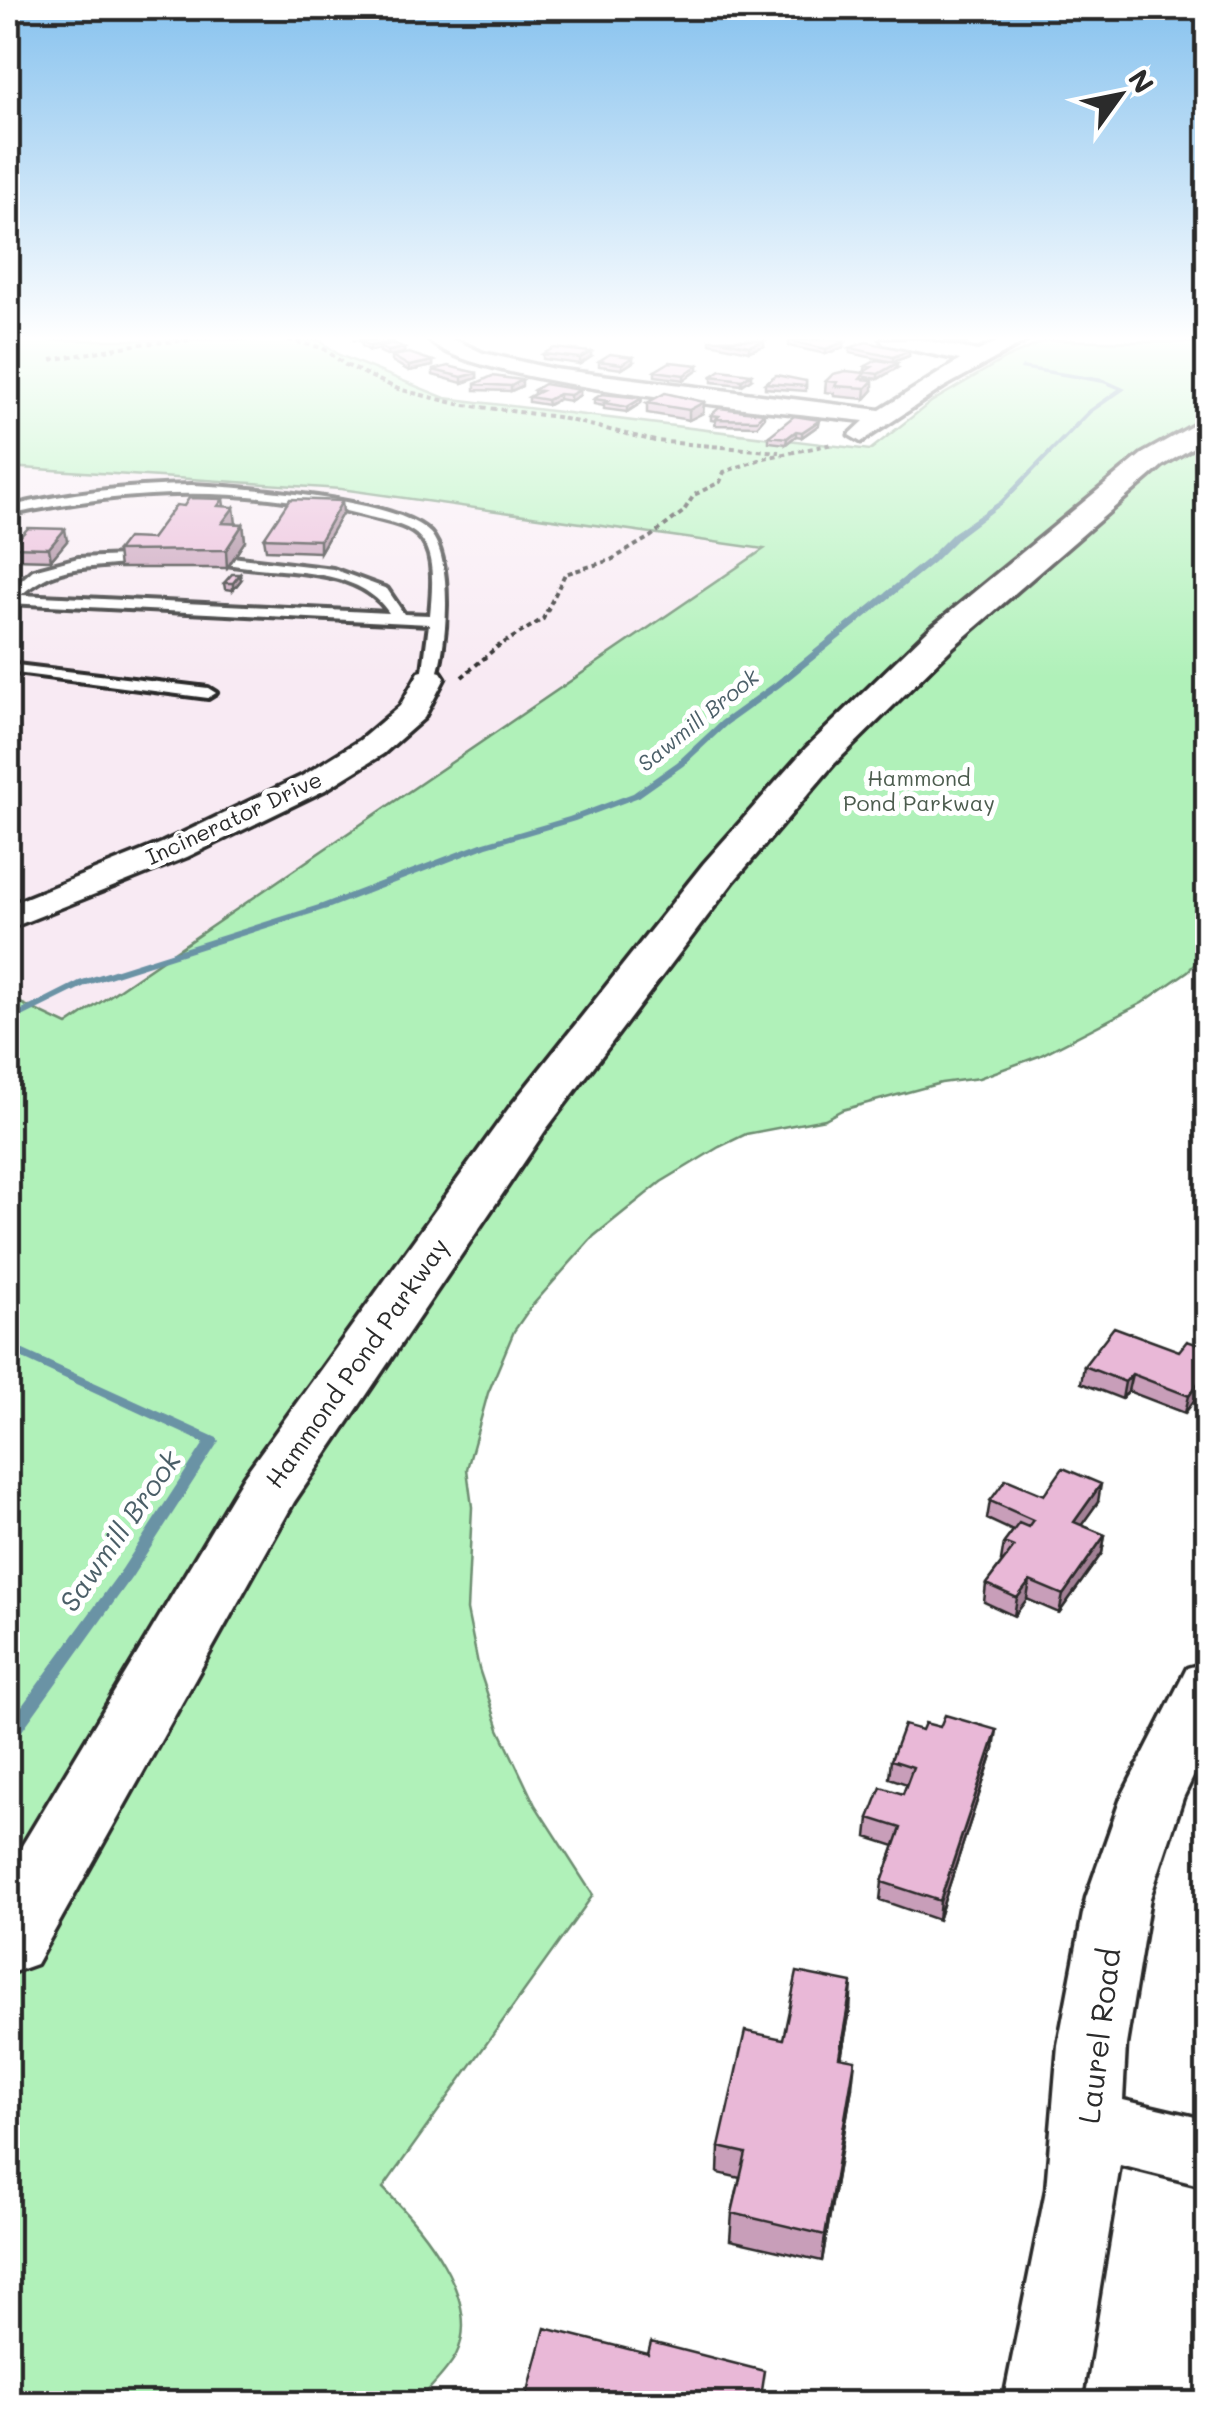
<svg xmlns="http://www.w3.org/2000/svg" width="1215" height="2411" font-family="Mali,sans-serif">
  <rect width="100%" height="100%" fill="#fff"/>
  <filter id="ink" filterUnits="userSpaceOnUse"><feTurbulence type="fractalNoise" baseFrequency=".01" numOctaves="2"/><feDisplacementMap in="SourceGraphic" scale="20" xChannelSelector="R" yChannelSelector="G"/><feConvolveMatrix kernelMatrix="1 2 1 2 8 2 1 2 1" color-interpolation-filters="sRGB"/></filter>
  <g filter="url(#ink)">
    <path fill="#f8eaf3" d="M8 467 341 489 765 548 67 1025 8 997Z"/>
    <path fill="#b0f1b9" stroke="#6e8e72" stroke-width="2.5" d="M8 340H319L339 355 445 398 870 450 931 402 1006 358 1047 340 1207 343V952L1188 971 1142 1003 1039 1056 979 1078 941 1083 842 1110 825 1119 746 1134 719 1147 661 1182 594 1236 530 1308 514 1331 488 1393 467 1469 472 1507 467 1610 479 1669 499 1729 535 1805 593 1895 383 2188C420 2225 484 2300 456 2355 447 2372 429 2388 417 2403H8V997L67 1025 764 549 341 489 8 467Z"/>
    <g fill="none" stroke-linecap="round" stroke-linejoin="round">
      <path fill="#6b93a5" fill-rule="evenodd" d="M1022 366 1104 379 1126 389 1091 413 1004 503 959 537 934 562 780 687 727 725 683 766 639 797 575 821 487 847 330 908 87 985 8 1024V1017L79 981 322 904 481 843 569 817 633 793 677 762 721 721 774 683 928 558 953 533 1000 501 1087 411 1118 389 1103 383 1020 369Z
        M8 1343 217 1438 219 1441 132 1577 14 1742 8 1744V1725L122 1569 204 1443 8 1352Z"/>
      <g stroke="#2b2b2b" stroke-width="8">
        <path id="lane" d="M192 485C240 487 399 499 430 533 454 559 447 650 435 681L422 678 429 624 8 603V592L33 570 78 558 125 556 130 557V563C85 570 59 562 21 595L389 613C357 564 279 574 227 564V558L232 557 333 569 387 589 404 614 430 615C432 593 436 559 422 540 410 524 384 521 366 516 246 484 127 489 8 515V507C69 492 129 486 192 485Z
          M8 664 208 688 216 693 208 698 8 672Z"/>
      </g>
      <g stroke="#2b2b2b" stroke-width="7">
        <path id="street" d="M429 340H455L483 353 554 369 880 410 960 360 884 344 881 340H923L978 351 1001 340H1028L944 387 861 442 849 435 864 421C787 412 471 385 429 340Z
          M430 669 441 672 445 678 424 718 383 754 325 790 187 857 8 929V905L162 843 302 776 360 740 400 706 419 672Z
          M1208 1662V1746L1183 1798 1150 1898 1126 2045 1123 2100 1208 2120V2187L1120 2165 1081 2404H1003L1046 2190 1058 2045 1086 1898 1121 1798 1179 1684 1187 1668Z"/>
      </g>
      <g stroke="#2b2b2b" stroke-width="7">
        <path id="primary" d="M1208 417V438L1162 466 954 646 834 764 734 881 547 1128 294 1502 36 1964 8 1974V1869L244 1476 509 1108 704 863 806 748 928 630 1142 454Z"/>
      </g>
      <path stroke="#2b2b2b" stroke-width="4" stroke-dasharray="5 4" stroke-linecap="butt" d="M288 340 323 348 348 367
        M51 360 139 344 192 340
        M346 365 398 389 458 404 557 417 655 441 779 452
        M462 677 497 647 543 619 565 574 611 560 650 537 683 512 694 495 720 482 724 472 764 458 833 444"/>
      <use href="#lane" fill="#fff" fill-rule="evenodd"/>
      <use href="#street" fill="#fff" fill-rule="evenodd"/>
      <use href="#primary" fill="#fff" fill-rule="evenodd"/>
    </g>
    <path fill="#c89eb9" stroke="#2b2b2b" stroke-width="2.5" d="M352 340H389L393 344 404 348V353L389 356 380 352V349L370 351 362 346 361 341Z
      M710 340H760L764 346 749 351 710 343Z
      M944 340H973L965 344Z
      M789 341 844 342V347L826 354 789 346Z
      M850 348 909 351V356L893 362 850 353Z
      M543 354 591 357 580 364 543 359Z
      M392 356 433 361V366L409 371 392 361Z
      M599 361 633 362 622 369 599 366Z
      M866 366 897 368 878 379 865 377 873 390 865 399 834 396V393L825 392 826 381 864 373Z
      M433 370 477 373V378L462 383 433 375Z
      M698 370 684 380 655 376V371Z
      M712 376 751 379 742 385 712 382Z
      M806 381V391L765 388V383Z
      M475 384 522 386 511 391 475 390Z
      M534 390H580V395L570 401 559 399 548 405 529 402V397L534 394Z
      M642 398 641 403 627 412 604 409V406L594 404V399Z
      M704 402 703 413 689 420 647 413V403Z
      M764 413V418L757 426 715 425 716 421 711 420V415Z
      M819 425 802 437 796 436 786 444 769 442V436Z
      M223 499 224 506 236 524H243L245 541 227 568H119L117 551 151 539 184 506Z
      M343 512 320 552 266 550 264 538Z
      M67 541 51 560 13 559 11 547Z
      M241 580 233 590 225 589 224 583Z
      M1208 1348V1381L1185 1413 1128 1391 1122 1399 1081 1383 1084 1366Z
      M1044 1495 1098 1502 1081 1525 1105 1535 1102 1553 1059 1613 1027 1599 1014 1616 984 1602 986 1584 1003 1561H1001L1004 1543 1013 1531 987 1519 990 1501Z
      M994 1749 938 1920 880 1900 882 1882 895 1846 867 1837 869 1818 903 1794 907 1784 889 1778 891 1760Z
      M850 2010 841 2058 852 2087 822 2261 730 2240 732 2213 740 2178 718 2173 719 2147 783 2039Z"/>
    <path fill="#a38196" stroke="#2b2b2b" stroke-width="2.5" d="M764 341V346L749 351V346Z
      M393 342V347H380V349L370 351V346Z
      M844 342V347L826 354V349Z
      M404 348V353L389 356 388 351Z
      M909 351V356L893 362V357Z
      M591 352V357L580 364V358Z
      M633 357V362L622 369V364Z
      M433 361V366L409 371V366Z
      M897 363V368L878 379V374Z
      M698 365V370L684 380V375Z
      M477 373V378L462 383V377Z
      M751 374V379L742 385V380Z
      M522 380V386L511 391V386Z
      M873 380V390L865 399 866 388Z
      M580 390V395L570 401V395Z
      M559 394V399L548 405 547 400Z
      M642 398 641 403 627 412V407Z
      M704 402 703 413 689 420V410Z
      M820 420 819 425 802 437V432Z
      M796 431V436L786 444 787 438Z
      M342 501 343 512 320 552V540Z
      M234 507 236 524 222 523Z
      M243 524 245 541 227 568 226 550Z
      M65 529 67 541 51 560 49 548Z
      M240 574 241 580 233 590V583Z
      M1208 1369V1381L1185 1413 1189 1396Z
      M1132 1374 1128 1391 1122 1399 1125 1382Z
      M1101 1484 1098 1502 1071 1540 1074 1522Z
      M1105 1535 1102 1553 1059 1613 1063 1595Z
      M1030 1581 1027 1599 1014 1616 1017 1598Z
      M997 1730 994 1749 938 1920 940 1901Z
      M852 1983 850 2010 836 2084 839 2057Z
      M855 2060 852 2087 822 2261 825 2235Z"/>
    <path fill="#e9b8d7" stroke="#2b2b2b" stroke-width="2.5" d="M389 340 393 342 370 346 361 341Z
      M720 340H759L764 341 749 346Z
      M793 340H834L844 342 826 349 789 341Z
      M866 342 909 351 893 357 850 348Z
      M395 344 404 348 388 351 380 347Z
      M554 348 591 352 580 358 543 354Z
      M409 353 433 361 409 366 392 356Z
      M610 354 633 357 622 364 599 361Z
      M877 360 897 363 878 374 864 372 872 367 866 366Z
      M670 362 698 365 684 375 655 371Z
      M448 366 477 373 462 377 433 370Z
      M721 370 751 374 742 380 712 376Z
      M846 371 865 373 860 379 873 380 866 388 835 386 837 382 826 381 833 374Z
      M776 375 806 381V386L765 383Z
      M492 376 522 380 511 386 475 384Z
      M544 384 580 390 570 395 559 394 547 400 529 397 541 391 534 390Z
      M665 393 704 402 689 410 647 403Z
      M602 394 642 398 627 407 604 403 608 401 594 399Z
      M719 408 764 413 757 420 716 419 719 416 711 415Z
      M794 416 820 420 802 432 796 431 787 438 769 436Z
      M189 498 223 499 218 506 234 507 222 523 243 524 226 550 117 551 127 538 151 539 176 505 184 506Z
      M290 499 342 501 320 540 264 538Z
      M28 528 65 529 49 548 11 547Z
      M232 574H240L233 583H224Z
      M1114 1327 1179 1351 1187 1341 1208 1348V1369L1189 1396 1132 1374 1125 1382 1084 1366Z
      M1063 1468 1101 1484 1074 1522 1105 1535 1063 1595 1030 1581 1017 1598 986 1584 1014 1547 1004 1543 1019 1523 1028 1527 1033 1520 990 1501 1006 1479 1044 1495Z
      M945 1715 997 1730 940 1901 882 1882 901 1828 869 1818 881 1787 903 1794 913 1767 891 1760 904 1725 922 1730 925 1723 940 1727Z
      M797 1972 852 1983 839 2057 855 2060 825 2235 732 2213 746 2153 719 2147 745 2031 783 2039Z
      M545 2328 648 2354 651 2342 764 2371 759 2404H543L526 2399Z"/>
  </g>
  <linearGradient id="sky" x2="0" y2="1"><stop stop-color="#87c2ee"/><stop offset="0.5" stop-color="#fff"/><stop offset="1" stop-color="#fff" stop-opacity="0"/></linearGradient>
  <rect width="1215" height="677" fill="url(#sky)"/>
  <g text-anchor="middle" stroke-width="10" stroke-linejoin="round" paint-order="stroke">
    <g font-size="22" font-style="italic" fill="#4b5f68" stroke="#fff">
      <text transform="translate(698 720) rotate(-39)" y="8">Sawmill Brook</text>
    </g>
    <g font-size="22" fill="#4c5c4e" stroke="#fff">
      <text x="919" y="786">Hammond<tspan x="919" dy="25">Pond Parkway</tspan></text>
    </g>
    <g font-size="22" fill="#2b2b2b" stroke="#fff">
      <text transform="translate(234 818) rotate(-25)" y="8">Incinerator Drive</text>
    </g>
    <g font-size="25" fill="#2b2b2b" stroke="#fff">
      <text transform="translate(357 1363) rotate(-55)" y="9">Hammond Pond Parkway</text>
    </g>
    <g font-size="28" font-style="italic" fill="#4b5f68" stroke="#fff">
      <text transform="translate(120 1531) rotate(-55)" y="10">Sawmill Brook</text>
    </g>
    <g font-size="30" fill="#2b2b2b" stroke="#fff">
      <text transform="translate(1100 2036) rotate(-83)" y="10">Laurel Road</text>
    </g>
  </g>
  <rect width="1215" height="2411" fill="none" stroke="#fff" stroke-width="40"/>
  <rect x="20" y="20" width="1175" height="2371" fill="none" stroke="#2b2b2b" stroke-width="4" filter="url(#ink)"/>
  <g transform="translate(1120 95) rotate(57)" stroke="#ffffff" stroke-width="8" paint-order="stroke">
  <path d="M0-8L18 38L0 25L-18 38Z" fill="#2b2b2b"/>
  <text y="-15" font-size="28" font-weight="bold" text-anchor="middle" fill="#2b2b2b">N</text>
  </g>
</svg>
